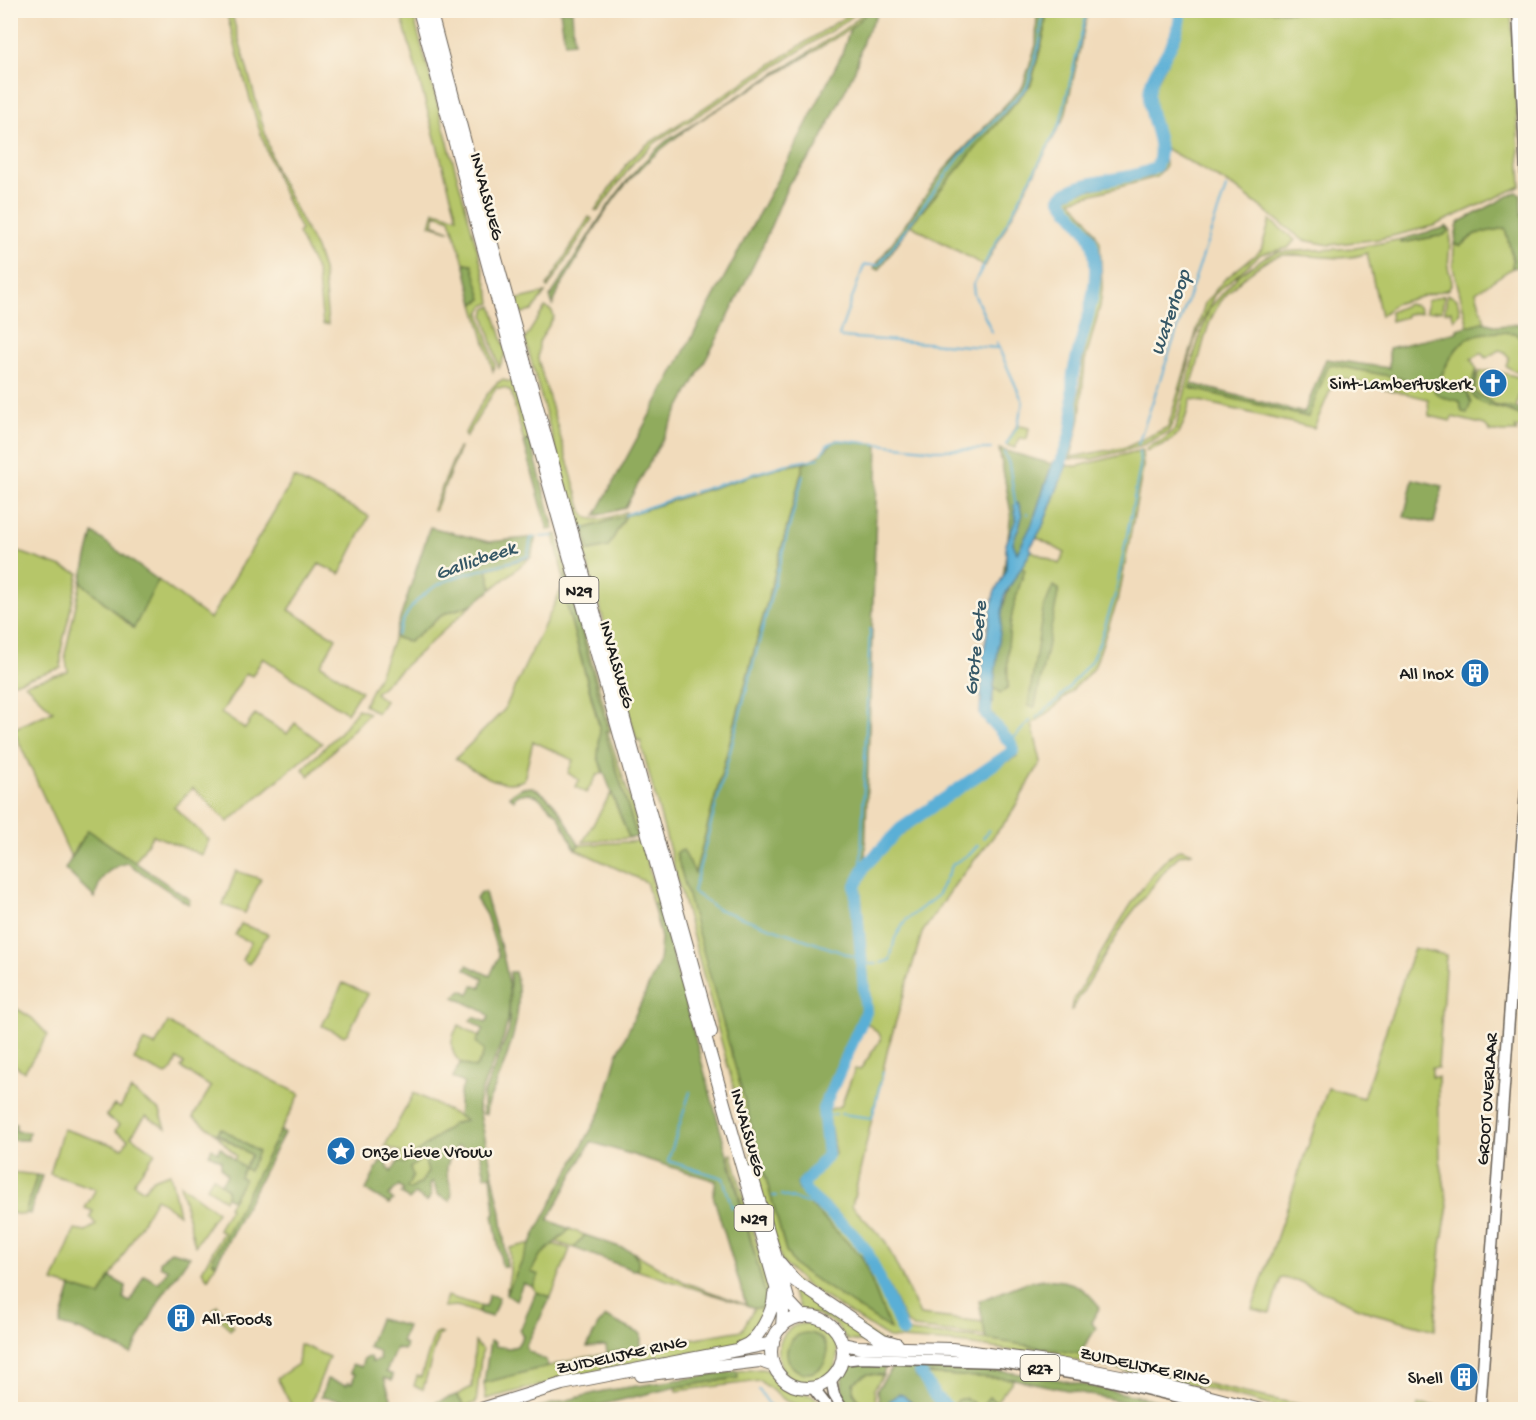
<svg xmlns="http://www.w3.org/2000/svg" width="1536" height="1420" font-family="'Gochi Hand',sans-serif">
  <rect width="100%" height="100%" fill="#fcf5e5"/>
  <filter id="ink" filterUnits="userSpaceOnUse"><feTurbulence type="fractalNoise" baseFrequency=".0167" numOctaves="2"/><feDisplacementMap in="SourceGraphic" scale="12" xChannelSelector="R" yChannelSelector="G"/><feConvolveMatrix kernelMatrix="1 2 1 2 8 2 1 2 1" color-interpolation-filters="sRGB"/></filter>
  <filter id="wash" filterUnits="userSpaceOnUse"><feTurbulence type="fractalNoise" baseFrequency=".008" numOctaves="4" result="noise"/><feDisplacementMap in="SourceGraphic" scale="24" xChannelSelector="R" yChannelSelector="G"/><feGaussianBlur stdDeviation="1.35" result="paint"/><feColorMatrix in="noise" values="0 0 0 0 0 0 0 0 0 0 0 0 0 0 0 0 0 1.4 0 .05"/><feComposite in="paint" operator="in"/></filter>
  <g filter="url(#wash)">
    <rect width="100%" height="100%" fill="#f1dbbb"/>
    <path fill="#b6c669" stroke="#697142" stroke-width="1.5" fill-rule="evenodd" d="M1394 10 1511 11 1521 185 1519 187 1433 226 1380 239 1330 245 1303 240 1237 189 1163 147 1152 104V91L1179 40 1185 11H1271L1394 16Z
      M226 11H231L275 169 316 249 323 270 328 324H323L317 272 298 233 301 230C264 160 246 86 226 11Z
      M400 11H412L490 296 491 303 484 306 480 313 495 365 493 371 474 304 482 299 467 263H464L450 219 436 214 433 224 451 231 430 225 434 211 457 217Z
      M854 11H859L845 22 656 142 634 162 598 211 595 210 629 161 646 145Z
      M865 11H870L850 29 810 54 809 52 849 26Z
      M1046 11H1088L1065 116 985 266 910 225 1031 84 1045 31Z
      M1164 154 1165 167 1156 177 1071 200 1088 220 1100 242 1102 288 1100 306 1085 361 1080 418 1071 457 1127 447 1168 427 1205 303 1224 280 1261 250 1270 220 1295 240 1288 248 1261 254 1214 295 1194 342 1175 418 1168 432 1145 444 1126 450 1092 459H1068C1079 428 1078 397 1082 365 1088 325 1103 288 1097 247 1094 230 1065 211 1067 198L1076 193 1151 176 1160 169Z
      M589 217 592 219 548 288 547 286Z
      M1447 227 1451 231 1448 267 1452 282 1449 289 1394 304 1381 316 1367 253C1342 263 1312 254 1285 255 1271 256 1260 265 1249 273 1199 314 1210 334 1190 388L1308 417 1329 364 1434 385 1442 397 1460 401 1461 408 1467 393 1438 384C1448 360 1461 331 1492 331 1500 331 1508 333 1516 333L1520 338 1524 371H1514L1506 366 1509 357 1503 351 1499 350 1486 358 1481 353 1471 359 1477 370 1470 390 1493 406 1521 415 1525 420V427L1515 428 1517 432H1491L1485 425 1452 417 1451 421 1429 416 1428 399 1336 377 1314 428 1191 399C1181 433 1182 438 1147 451L1146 448 1163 440 1176 428 1194 355 1209 309 1239 275 1265 257 1278 252 1355 248 1402 239V243L1444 235 1448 231Z
      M1505 228 1513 260 1512 268 1476 292 1485 322 1468 326 1453 267 1454 245 1464 244 1475 234Z
      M545 293 532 311 523 313 516 309 515 300Z
      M1447 294 1457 299 1460 312 1454 320 1451 311 1445 312Z
      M1444 295 1442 311 1426 312 1427 301Z
      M1408 304 1417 306 1421 313 1406 314V317L1391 321 1390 312Z
      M492 306 506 352 499 368 484 314 486 309Z
      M545 307 552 311 554 317 539 342 538 360 582 511C590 527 612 516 626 512L627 515 776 468 804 463 695 874 677 853 786 1251 795 1266 890 1329 862 1257 810 1206 813 1203 853 1238 865 1255 898 1331C953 1336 1008 1340 1062 1350 1151 1367 1237 1395 1326 1409H1285L1192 1385 1073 1360 967 1344 888 1338 806 1285 782 1262 750 1160 753 1159 640 740 637 741 525 339ZM626 516 608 547 589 551 584 529Z
      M1493 370 1488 383 1484 382 1483 386 1488 388 1490 394 1497 393 1500 372 1522 378 1516 409 1497 406 1474 392 1479 372Z
      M502 380 512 382 515 385 530 440 524 442 511 392 505 388H496L466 437 465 433C472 420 489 385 502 380Z
      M1017 425 1029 428 1027 439 1020 438 1015 448 1006 445Z
      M458 448H460L435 511 433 510Z
      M1142 450 1143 467 1119 596 1094 668 1052 710 1032 724 1041 762 1009 817 956 883 922 933 888 1048 852 1206 885 1241 920 1315 983 1322 985 1336 913 1328 905 1321C877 1261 863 1230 809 1189L807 1184 835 1154 828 1110 841 1106 855 1069 860 1070 881 1039 880 1035 866 1022 871 1012 860 885 869 868 900 836 973 781 1017 756V745L989 713 994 688 1001 693 1008 688C1006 643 1009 612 1025 570L1019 566 1030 550 1059 564 1065 553 1036 537 1066 466H1078Z
      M294 478 369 516 340 574 319 564 289 610 336 638 321 665 361 691 347 713 263 658 252 676 246 673 221 713 245 729 255 714 287 734 295 723 322 743 228 822 193 788 174 807 209 840 202 855 153 835 135 862 88 830 71 857 13 729 53 711 25 684 68 672 65 654 81 582 133 628 158 580 210 619Z
      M557 534 611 731 608 732 642 836 637 837 605 731 608 730 566 576 563 575 554 535Z
      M11 549 79 573 61 650V668L11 684Z
      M531 557 492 589 487 569Z
      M562 588 601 734 598 757 603 773 597 775 586 793 576 787 579 780 568 773 573 760 533 741 524 780C500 791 475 770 455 759L504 710Z
      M473 604 375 693 385 701 377 713 364 705 380 673 394 637 409 642 444 614Z
      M358 709 369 713 309 776 303 769 340 732Z
      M611 793 629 838 583 842Z
      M642 841 658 903 653 905 646 882 575 849 579 845Z
      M1181 849 1193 853 1180 855 1170 864 1127 919 1071 1011 1072 1003C1092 971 1149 861 1181 849Z
      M236 871 261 879 245 913 223 905Z
      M241 924 268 934 249 964 242 960 251 942 235 935Z
      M1414 948 1446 955 1438 1068H1432V1077H1438L1440 1159 1448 1206 1441 1246 1435 1330 1369 1312 1296 1280 1281 1278 1270 1313 1252 1309 1328 1088 1363 1098Z
      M343 983 368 994 348 1033 344 1036 322 1026Z
      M11 1005 32 1018 48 1035 24 1072 11 1062Z
      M168 1022 201 1044 300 1094 212 1261 216 1264 208 1279 202 1271 223 1232 218 1229 230 1208 228 1207 244 1180 240 1177 234 1160 236 1156 212 1130 193 1117 211 1087 181 1068 184 1064 177 1059 171 1072 166 1075 134 1060 144 1041 155 1046ZM217 1134 258 1152 245 1168 251 1155Z
      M459 1025 480 1037 477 1042 484 1050 482 1058 475 1068C451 1064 446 1043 459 1025Z
      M131 1090 160 1111 166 1128 146 1116 131 1136 155 1153 133 1183 144 1190 153 1179 170 1173 179 1214 156 1198 100 1296 53 1282 75 1229 86 1231 96 1225 90 1217 93 1211 85 1208 96 1189 50 1174 63 1129 123 1148 128 1139 115 1131 119 1125 106 1116 114 1105 120 1108Z
      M414 1093 466 1120 453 1124 404 1163 398 1162 401 1153 385 1146Z
      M732 1154 771 1295 772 1300 752 1337 740 1344 604 1369 486 1399 484 1383 576 1359 742 1330 754 1308H761L767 1300 729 1155Z
      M424 1157 428 1172 421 1183 409 1190 406 1188 413 1176 409 1168Z
      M10 1172 37 1175 25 1215 11 1213Z
      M213 1177 226 1188 228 1193 224 1200 207 1187Z
      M180 1184 217 1212 195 1246Z
      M570 1229 585 1235 574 1248 556 1242Z
      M531 1243 506 1295 510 1273V1248Z
      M553 1244 570 1249 551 1297 536 1292 533 1287 538 1275 531 1272 539 1257Z
      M631 1251 684 1282 746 1305 636 1270V1254Z
      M782 1272 886 1345 847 1340C832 1316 825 1319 801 1310Z
      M447 1296 481 1306 478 1313 457 1306 443 1307Z
      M217 1305 233 1327 230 1330 213 1310Z
      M807 1323C819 1324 828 1329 834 1339 840 1348 838 1361 833 1370 828 1376 822 1381 814 1382 772 1392 764 1325 807 1323ZM802 1334H812L822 1339 801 1373 792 1366 787 1352 793 1339Z
      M438 1333 442 1334 438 1336 423 1389 414 1386 417 1376 421 1377 434 1335Z
      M475 1342 482 1349 476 1403 448 1410 465 1406 456 1395 472 1387Z
      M300 1344 329 1357 309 1409H293L277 1378 298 1364Z
      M761 1369 767 1370 787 1390 812 1395 827 1409H809L786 1401 760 1381 677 1391 676 1387 738 1378 737 1371Z
      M871 1373 883 1375 874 1389 877 1409H863L852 1387 857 1378Z
      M926 1374 1014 1379 996 1402 989 1397 980 1408 966 1398 955 1403V1407C943 1400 929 1389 926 1374Z
      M1418 1405 1475 1408V1410H1417Z"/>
    <path fill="#90ab5d" stroke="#56643c" stroke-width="1.5" fill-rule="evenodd" d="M870 10 879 11 864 38 855 70 816 150 789 183 759 254 717 339 625 508 595 516 790 156 842 54 850 29Z
      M1394 10V16L1271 11V10Z
      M560 11H572L574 42 565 43Z
      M1037 11H1046L1045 31 1031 84 910 225 879 270 874 268 944 170 1023 86 1036 45Z
      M809 52 810 54C752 91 684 122 636 173 605 205 584 250 560 287L553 305 550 297C586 243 615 183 666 141Z
      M1516 192 1521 194 1523 266 1512 268 1513 259 1505 228 1475 234 1460 246 1454 244 1458 223Z
      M1447 227 1448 231 1444 235 1401 243 1402 239Z
      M464 263 472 264 482 299 474 304Z
      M1482 322 1498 326 1525 323V371L1522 368 1520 338 1516 333C1468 329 1455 340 1438 384L1467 393 1471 403 1467 413 1462 412 1460 401 1442 397 1434 391V385L1329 364 1308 417 1190 388 1192 384 1304 413 1326 359 1389 368V348L1457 332V329Z
      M1477 370 1474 392 1497 406 1525 409V420C1510 400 1452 415 1477 370Z
      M530 440 533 450 554 529 548 530 524 442Z
      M836 440 878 444 865 859 852 887 863 1010 819 1111 825 1152 797 1183 799 1190 813 1203 811 1206 862 1257 890 1329 795 1266 786 1251 676 853 683 850 695 873 804 463 817 457Z
      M999 449 1052 464 1029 534 1003 577 1011 513Z
      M1413 479 1443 486 1434 523 1404 517Z
      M626 515 608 547 589 551 584 529Z
      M430 527 489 542 536 537 531 557 487 569 492 589 473 604 443 614 409 642 394 637Z
      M93 533 158 580 134 628 81 582Z
      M1019 566 1025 570C1009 612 1006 643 1008 688L1001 693 994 688C996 641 997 609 1019 566Z
      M563 575 566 576 608 730 605 732 637 837 629 838 598 757 600 727 562 588Z
      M1053 586 1059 589 1035 707 1028 706 1043 610Z
      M532 787C556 798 567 823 579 845L575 849 558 815 537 796 528 793 517 795 514 800 509 796 521 788Z
      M88 830 190 900 188 904 127 863C107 868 99 878 95 898L65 869Z
      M485 892C496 938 519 983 505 1032 498 1057 483 1079 478 1105L501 1213 507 1267H502L493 1215 495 1214 491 1175 485 1176 480 1152 457 1146C434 1178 458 1181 450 1201L438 1195 433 1182 430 1184 431 1196 427 1202 415 1194 409 1200 401 1193 404 1191 399 1185 388 1196 393 1200 389 1204 366 1190 380 1162H385L391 1172 398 1162 404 1163 453 1124 466 1120 458 1116 460 1094 464 1083 453 1078 460 1063 475 1068 482 1058 484 1050 476 1042 484 1030 470 1020 474 1017 486 1022 489 1017 485 1012 454 997 462 990 469 994 473 986 481 987 483 978 465 969 467 965 490 976 499 956 486 915 476 899 480 893ZM424 1157 428 1172 421 1183 409 1190 407 1188 413 1176 410 1168Z
      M658 903 767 1300 761 1308H754L746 1305 713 1195 716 1181 591 1142 548 1220 570 1229 539 1257 531 1272 539 1275 533 1287 523 1283 516 1300 506 1295 538 1228 601 1111 617 1055 659 963 661 938 653 905Z
      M510 972H515C527 1013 504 1068 487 1105L486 1114H483V1096L509 1030Z
      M11 1123 16 1124V1131L29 1132 28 1140H11Z
      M221 1128 258 1152 249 1171 244 1168 240 1177 244 1179 232 1200 226 1197 227 1190 221 1183 227 1175 221 1167V1160L209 1154 212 1148 218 1152 220 1147 244 1168 251 1155 217 1133Z
      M280 1131 284 1133 216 1264 212 1261Z
      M37 1175 42 1176 30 1214 25 1213Z
      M585 1235 631 1251 638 1259V1269L633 1270 574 1248Z
      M171 1251 190 1256 162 1296 131 1354 79 1330 60 1325 71 1287 100 1296 110 1277 126 1286 124 1299 130 1302 144 1275 158 1283 168 1270 160 1266V1261Z
      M1044 1279C1073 1281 1082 1284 1100 1307L1091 1322 1096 1328 1080 1354 986 1339 979 1301 1027 1282Z
      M536 1292 551 1297 526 1346 528 1351 546 1360 548 1366 484 1383 490 1341 495 1343 494 1346 509 1348 517 1346 523 1336 520 1331Z
      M489 1295 499 1297 492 1317 478 1313 481 1306 485 1307Z
      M606 1317 641 1334V1347L607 1353 606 1346 587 1347 598 1325Z
      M379 1319 407 1326 401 1342 406 1344 404 1350 396 1348 386 1372 393 1375 392 1380 384 1378 395 1409H382L378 1403 362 1409H343L348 1407 346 1401 321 1397 327 1379 347 1385 348 1382 352 1383 355 1374 351 1373 352 1364 361 1367 364 1358 370 1357 372 1362 380 1360 378 1351 368 1347Z
      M787 1353a20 20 0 1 1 40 0a20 20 0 1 1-40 0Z
      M856 1363H886L883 1375 867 1374 853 1383V1392L863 1409H851C841 1396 835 1370 856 1363Z
      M893 1366 999 1371 1056 1379 1198 1409H1158L1014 1379 926 1374V1371L915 1372 916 1377 944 1409H918L909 1400 891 1406 893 1409H881L877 1390Z
      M737 1371 738 1378 676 1387 583 1409H532L603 1391Z
      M456 1395 465 1406 448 1409H418Z
      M989 1397 996 1402 990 1409H959L955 1407 957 1400 966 1398 980 1408Z"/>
    <path fill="#5aafd6" stroke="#3b6679" stroke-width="1.5" d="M1053 461 1067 464 1042 528 1030 548 1032 550 1004 596 991 712 995 717 987 725 980 713 983 656 994 593 1006 571V544L1016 519 1014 505 1018 503C1027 519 1017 528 1013 543L1017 553 1032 524Z
      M898 1394 903 1395 918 1409H893L889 1401Z"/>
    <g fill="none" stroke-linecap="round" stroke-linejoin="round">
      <path stroke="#5aafd6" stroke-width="2" d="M992 332 974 294 973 285 1060 124 1087 10
        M996 342 1023 402 1017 427 1006 445
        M999 348 840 337 839 335 863 268 865 265H879L961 155 1027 87 1040 42 1043 10
        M1138 444 1226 188
        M1004 452 1009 464 1016 507
        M821 454 827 445 838 440 936 450 991 449
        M803 475 693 892 717 909 861 959
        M694 492 783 465 819 458
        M1027 513 1028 514
        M625 515 690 493
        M582 529 585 528
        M541 537 554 536
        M397 635C419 571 475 576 528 556L531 538 537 537
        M1036 718 1058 700 1091 661 1100 641 1116 592 1140 467 1139 451
        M1010 742 1031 720
        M983 838 989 830
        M865 866 861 861 870 629
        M881 963 890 960 895 938 906 920 937 896 953 864 971 853 978 845
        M862 964H877
        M690 1092 668 1161 723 1178 732 1208 734 1207
        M841 1114 872 1118 883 1072
        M824 1116 836 1114
        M781 1195 807 1203 818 1202
        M773 1196H776
        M759 1390 773 1410"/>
      <path stroke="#5aafd6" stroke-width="12" d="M1056 476C1062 458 1073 433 1073 414 1073 400 1071 387 1073 373 1081 332 1102 290 1093 247 1089 228 1070 215 1060 198 1073 179 1134 181 1156 167 1168 144 1147 118 1149 93 1151 65 1181 47 1180 10
        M903 1332 867 1251 854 1235 807 1193 803 1184 828 1155 823 1109 866 1012 855 887 865 866 900 829 1013 751 1012 745 986 715V706
        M920 1372 935 1396 951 1410"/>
    </g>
  </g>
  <g filter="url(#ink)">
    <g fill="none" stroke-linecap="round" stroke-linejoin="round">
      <g stroke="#675f54" stroke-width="13">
        <path id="major" d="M1518 10 1526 174
          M843 1360 861 1358 1001 1362 1094 1377 1234 1410
          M831 1380 834 1395 843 1410
          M813 1388 830 1410
          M1480 1410 1526 790"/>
      </g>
      <g stroke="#675f54" stroke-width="14">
        <path id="highway" d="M419 10 511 350 783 1312 782 1327
          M430 10 493 248 711 1032
          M751 1173 789 1302 803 1317
          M780 1263 795 1281 883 1340 897 1344
          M771 1352a36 36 0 1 1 72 0a36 36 0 1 1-72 0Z
          M843 1344 857 1347 952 1349 1054 1363 1156 1383 1261 1410
          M741 1347C758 1343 774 1310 774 1294
          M641 1375 760 1361 774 1366
          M478 1410 562 1384 773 1343"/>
      </g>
      <use href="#major" stroke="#fff" stroke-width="10"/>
      <use href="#highway" stroke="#fff" stroke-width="12"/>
    </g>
  </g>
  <defs>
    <g id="church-disc" transform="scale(1.5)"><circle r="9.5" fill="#1f6fb2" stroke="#fcf5e5"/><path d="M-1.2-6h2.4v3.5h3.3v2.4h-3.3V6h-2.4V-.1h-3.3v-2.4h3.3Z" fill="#fff"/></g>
    <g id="building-disc" transform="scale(1.5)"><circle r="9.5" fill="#1f6fb2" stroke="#fcf5e5"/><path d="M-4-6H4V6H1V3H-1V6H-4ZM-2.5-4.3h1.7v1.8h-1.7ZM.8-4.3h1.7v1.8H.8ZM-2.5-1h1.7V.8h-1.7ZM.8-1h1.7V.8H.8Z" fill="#fff"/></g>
    <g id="sight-disc" transform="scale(1.5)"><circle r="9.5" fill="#1f6fb2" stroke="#fcf5e5"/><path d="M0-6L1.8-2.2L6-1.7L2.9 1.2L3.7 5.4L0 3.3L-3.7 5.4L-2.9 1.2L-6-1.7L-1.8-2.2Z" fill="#fff"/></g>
  </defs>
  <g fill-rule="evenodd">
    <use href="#church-disc" x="1493" y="383"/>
    <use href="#building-disc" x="1475" y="673"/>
    <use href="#sight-disc" x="341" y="1151"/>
    <use href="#building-disc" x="181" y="1318"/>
    <use href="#building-disc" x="1464" y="1377"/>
  </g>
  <g text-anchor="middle" stroke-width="5" stroke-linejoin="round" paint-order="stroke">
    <g fill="#fcf5e5" stroke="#5f5d58" stroke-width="1.5">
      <rect x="559.5" y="577" width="39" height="26" rx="4.5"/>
      <rect x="734.5" y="1205" width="39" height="26" rx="4.5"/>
      <rect x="1020.5" y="1355" width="39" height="26" rx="4.5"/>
    </g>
    <g font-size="16" font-weight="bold" fill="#1c1c1c">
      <text x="579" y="596">N29</text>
      <text x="754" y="1224">N29</text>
      <text x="1040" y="1374">R27</text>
    </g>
    <g font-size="18" fill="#1c1c1c" stroke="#fcf5e5">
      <text transform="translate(488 196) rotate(75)" y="6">INVALSWEG</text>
      <text transform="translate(618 664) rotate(74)" y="6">INVALSWEG</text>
      <text transform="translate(1486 1099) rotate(-86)" y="6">GROOT OVERLAAR</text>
      <text transform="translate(749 1132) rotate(74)" y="6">INVALSWEG</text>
      <text transform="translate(621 1354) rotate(-12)" y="6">ZUIDELIJKE RING</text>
      <text transform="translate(1145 1365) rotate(12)" y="6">ZUIDELIJKE RING</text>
    </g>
    <g font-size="18" fill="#1c1c1c" stroke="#fcf5e5" text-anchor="end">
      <text x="1472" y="389">Sint-Lambertuskerk</text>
      <text x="1454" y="679">All Inox</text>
      <text x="362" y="1157" text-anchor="start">Onze Lieve Vrouw</text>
      <text x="202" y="1324" text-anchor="start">All-Foods</text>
      <text x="1443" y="1383">Shell</text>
    </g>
    <g font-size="20" font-style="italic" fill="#355766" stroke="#fcf5e5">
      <text transform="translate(1169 312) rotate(-71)" y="7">Waterloop</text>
      <text transform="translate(475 559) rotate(-19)" y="7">Gallicbeek</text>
      <text transform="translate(974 648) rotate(-84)" y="7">Grote Gete</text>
    </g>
  </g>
  <rect width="1536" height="1420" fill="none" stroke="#fcf5e5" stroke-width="36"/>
</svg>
